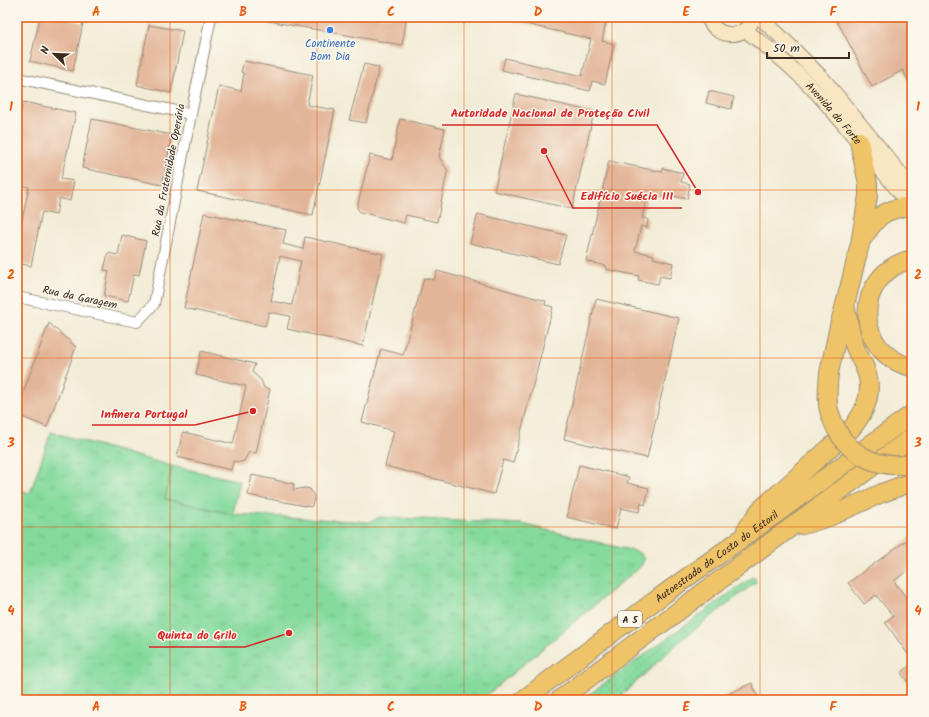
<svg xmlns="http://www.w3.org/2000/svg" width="929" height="717" font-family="Kalam,sans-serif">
  <defs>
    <pattern id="grass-dots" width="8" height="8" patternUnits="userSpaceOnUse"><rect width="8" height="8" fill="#84da9d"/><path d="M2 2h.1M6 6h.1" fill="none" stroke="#73bb87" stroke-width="1.8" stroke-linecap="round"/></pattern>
    <pattern id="park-tufts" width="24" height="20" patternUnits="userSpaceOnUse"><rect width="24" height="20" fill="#84da9d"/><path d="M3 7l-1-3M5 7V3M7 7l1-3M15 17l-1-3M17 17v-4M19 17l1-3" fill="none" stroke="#73bb87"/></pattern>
  </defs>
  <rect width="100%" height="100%" fill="#fbf7ec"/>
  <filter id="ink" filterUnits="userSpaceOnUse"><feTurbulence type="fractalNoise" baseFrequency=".025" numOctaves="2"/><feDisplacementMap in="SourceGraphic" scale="8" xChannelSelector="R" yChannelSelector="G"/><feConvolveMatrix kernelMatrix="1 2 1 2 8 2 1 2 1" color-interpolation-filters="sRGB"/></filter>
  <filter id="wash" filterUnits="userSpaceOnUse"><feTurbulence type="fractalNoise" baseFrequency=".012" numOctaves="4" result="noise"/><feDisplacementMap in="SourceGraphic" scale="16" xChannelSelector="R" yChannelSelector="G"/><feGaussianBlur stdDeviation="0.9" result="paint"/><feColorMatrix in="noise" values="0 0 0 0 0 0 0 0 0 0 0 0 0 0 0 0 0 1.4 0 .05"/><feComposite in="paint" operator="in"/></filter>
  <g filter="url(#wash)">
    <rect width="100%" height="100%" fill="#f2ecd6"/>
    <path fill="url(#grass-dots)" stroke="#60825e" d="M754 576 756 582 681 640 617 700H581Z"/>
    <path fill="url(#park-tufts)" stroke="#60825e" d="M51 432 172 466 165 499 233 514 370 522 379 517 522 524 638 552C644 556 645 560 641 566L481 700H17V489L30 493Z"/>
    <path fill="#84da9d" stroke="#60825e" d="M172 466 240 481 233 514 165 499Z"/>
    <g id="blocks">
      <path fill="#e3b598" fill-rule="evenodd" d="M40 17H58L83 23 73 71 30 61Z
        M268 17H407L402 45 268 21Z
        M512 17H607L602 41 614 44 605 84 592 81 590 91 502 70 505 58 582 76 591 39 512 21Z
        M835 17H912V89L903 70 872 87Z
        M149 25 183 31 171 93 137 85Z
        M244 61 313 75 307 105 335 110 313 215 197 191 219 86 241 91 244 73 241 72Z
        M364 64 379 67 366 123 349 120Z
        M709 91 734 97 731 109 706 103Z
        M516 94 594 112 572 209 494 191Z
        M23 102 76 113 61 179 74 181 70 201 59 198 56 215 42 212 31 266 17 263V244L29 187 17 185V129Z
        M92 119 172 135 162 185 82 168Z
        M400 119 445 129 439 157 448 171 447 173 437 222 406 215 404 223 360 212 357 208 370 155 392 160Z
        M609 161 662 172 663 168 683 173 681 182 690 184 687 199 668 195 667 198 648 194 642 218 648 219 647 228 641 226 635 251 654 255 653 258 673 263 670 278 660 276 658 284 638 280 639 276 605 269 606 266 586 261Z
        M204 213 286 230 283 244 303 249 305 237 383 254 363 346 287 329 290 316 269 312 265 326 184 308ZM280 256 301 261 292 305 271 301Z
        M478 214 566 235 558 264 470 243Z
        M122 235 146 241 139 275 134 274 128 301 104 296 109 271 104 270 108 253 118 255Z
        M437 271 546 301 545 305 553 307 513 463 503 460 494 494 385 466 394 431 362 422 381 349 403 355 424 278 434 280Z
        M596 299 679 318 647 458 564 439Z
        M49 323 76 347 47 427 17 415V409Z
        M201 351 255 364 252 372 261 380 264 388 270 389 256 453 249 452 244 461 240 462 233 461 231 470 177 457 183 432 233 444 246 386 196 375Z
        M579 465 629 477 627 483 649 488 645 505 641 503 639 512 621 508 616 529 567 517Z
        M252 475 294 484 293 490 305 488 310 489 313 494 314 500 311 507 248 495Z
        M912 536V567L894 581 912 606V660L885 622 893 616 876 595 864 604 848 583Z
        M912 664V688L901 673Z
        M752 683 759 700H716Z"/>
    </g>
  </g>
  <g filter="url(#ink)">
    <use href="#blocks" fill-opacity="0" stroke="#968b7a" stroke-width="1"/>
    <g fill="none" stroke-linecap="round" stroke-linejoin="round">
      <g stroke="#968b7a" stroke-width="12">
        <path id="street" d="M17 78 191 114
          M17 297 137 322 154 304 191 114 211 17"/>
      </g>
      <g stroke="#968b7a" stroke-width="16">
        <g id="secondary">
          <path d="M708 17C714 36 740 41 751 23"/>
          <path d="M759 17 778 34 824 80 912 188"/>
          <path id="s1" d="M745 30C769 48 793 68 814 90 849 128 879 168 912 207"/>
        </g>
      </g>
      <g stroke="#968b7a" stroke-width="20">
        <g id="highway">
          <path d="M863 238C877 216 884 209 911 206"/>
          <path d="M912 259C853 274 852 353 912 367"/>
          <path d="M829 373 839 326 845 305 860 244 868 196V184L859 141"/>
          <path d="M802 525 829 517 882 493 912 482"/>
          <path d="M746 530 760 510 851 429C863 415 872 398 868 378 866 367 859 357 855 347 850 333 848 319 845 305"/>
          <path id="s2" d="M523 700 664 594 780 511 912 414"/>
          <path d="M559 700 912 437"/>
        </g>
      </g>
      <use href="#street" stroke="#fff" stroke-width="10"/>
      <use href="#secondary" stroke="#f9e7c3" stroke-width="14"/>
      <use href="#highway" stroke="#efc469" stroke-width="18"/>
      <g stroke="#968b7a" stroke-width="20" stroke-linecap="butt">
        <path id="highway-bridge" d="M829 373C828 383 827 394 828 404 828 409 830 414 832 419 844 453 876 470 912 464"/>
      </g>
      <use href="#highway-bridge" stroke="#efc469" stroke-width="18"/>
    </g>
  </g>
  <path fill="none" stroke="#e8590c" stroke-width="1" stroke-opacity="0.55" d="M170 17V700M317 17V700M464 17V700M612 17V700M760 17V700M17 190H912M17 358H912M17 527H912"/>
  <circle fill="#3f7fe0" stroke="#fbf7ec" stroke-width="1.5" cx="330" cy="30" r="4"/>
  <g text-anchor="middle" stroke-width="3" stroke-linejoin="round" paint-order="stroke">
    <rect fill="#fbf7ec" stroke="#75685c" stroke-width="1" x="618" y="611" width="24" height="16" rx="3"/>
    <g font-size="10" font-weight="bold" fill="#3b2a1e">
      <text x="630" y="623">A 5</text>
    </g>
    <g font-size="11" fill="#366cbe" stroke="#fbf7ec">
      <text x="330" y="47">Continente<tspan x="330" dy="13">Bom Dia</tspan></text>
    </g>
    <g font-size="11" fill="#3b2a1e" stroke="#fbf7ec">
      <text dy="4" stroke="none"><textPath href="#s1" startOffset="122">Avenida do Forte</textPath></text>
      <text transform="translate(168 170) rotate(-79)" y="4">Rua da Fraternidade Operária</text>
      <text transform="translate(80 297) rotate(12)" y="4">Rua da Garagem</text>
      <text dy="4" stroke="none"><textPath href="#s2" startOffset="241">Autoestrada da Costa do Estoril</textPath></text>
    </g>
  </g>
  <path fill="none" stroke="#d62828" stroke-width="1.5" d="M698 192L657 125H442M544 151L573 208H682M253 411L195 425H92M289 633L245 647H149"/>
  <g fill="#d62828" stroke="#fbf7ec" stroke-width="1.5">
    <circle cx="698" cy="192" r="4"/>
    <circle cx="544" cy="151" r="4"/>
    <circle cx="253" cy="411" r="4"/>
    <circle cx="289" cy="633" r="4"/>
  </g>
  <g font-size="12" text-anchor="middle" font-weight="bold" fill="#d62828" stroke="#fbf7ec" stroke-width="3" stroke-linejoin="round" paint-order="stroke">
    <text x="550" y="117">Autoridade Nacional de Proteção Civil</text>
    <text x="627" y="200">Edifício Suécia III</text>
    <text x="144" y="418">Infinera Portugal</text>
    <text x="197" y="639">Quinta do Grilo</text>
  </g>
  <rect width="929" height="717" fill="none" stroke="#fbf7ec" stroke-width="44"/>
  <g transform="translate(54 54) rotate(293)" stroke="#fbf7ec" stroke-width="3" paint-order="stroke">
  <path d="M0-3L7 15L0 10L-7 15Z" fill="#3b2a1e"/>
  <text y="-6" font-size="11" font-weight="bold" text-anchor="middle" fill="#3b2a1e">N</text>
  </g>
  <path d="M767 52v6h82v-6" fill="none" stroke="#3b2a1e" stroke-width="2"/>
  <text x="773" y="52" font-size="12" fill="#3b2a1e" stroke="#fbf7ec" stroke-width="3" paint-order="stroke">50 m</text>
  <rect x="22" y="22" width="885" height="673" fill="none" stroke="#e8590c" stroke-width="1.5"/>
  <g font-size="13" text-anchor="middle" font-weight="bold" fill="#e8590c">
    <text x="96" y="16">A</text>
    <text x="243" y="16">B</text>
    <text x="391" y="16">C</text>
    <text x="538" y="16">D</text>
    <text x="686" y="16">E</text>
    <text x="833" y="16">F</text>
    <text x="11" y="111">1</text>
    <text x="918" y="111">1</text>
    <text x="11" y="279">2</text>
    <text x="918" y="279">2</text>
    <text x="11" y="447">3</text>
    <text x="918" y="447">3</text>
    <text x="11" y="615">4</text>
    <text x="918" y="615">4</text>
    <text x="96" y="711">A</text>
    <text x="243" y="711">B</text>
    <text x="391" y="711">C</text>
    <text x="538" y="711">D</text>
    <text x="686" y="711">E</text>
    <text x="833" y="711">F</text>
  </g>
</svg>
